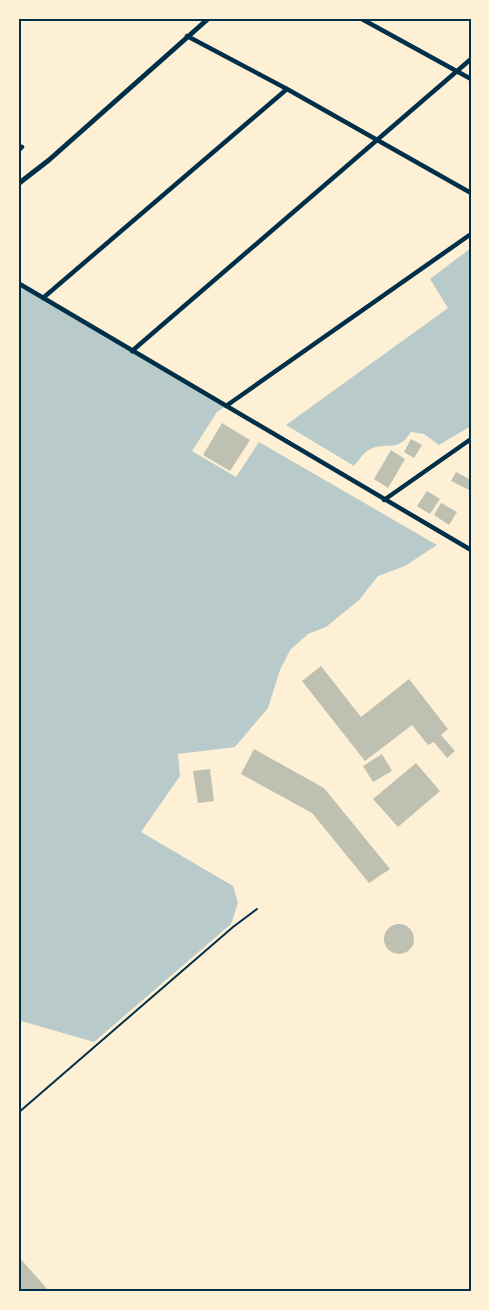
<svg xmlns="http://www.w3.org/2000/svg" width="489" height="1310" font-family="Signika,sans-serif">
  <rect width="100%" height="100%" fill="#fdf0d5"/>
  <path fill="#b9caca" d="M471 248V426L439 445 424 434 411 432C396 455 386 439 367 451 363 454 358 461 354 466L286 425 448 308 430 279Z
    M18 282 226 406 217 412 192 451 236 477 259 442 437 545 405 566 378 576 359 600 326 627 308 634 290 650 280 670 268 708 235 747 178 754 180 776 141 832 233 886 238 903 231 924 94 1042 18 1020Z"/>
  <path fill="#bec0b2" d="M222 423 250 440 230 471 203 455Z
    M411 439 422 445 414 458 404 452Z
    M391 450 405 459 388 488 374 479Z
    M456 472 471 480 469 490 451 481Z
    M427 491 440 499 430 514 417 506Z
    M441 503 457 512 449 525 434 515Z
    M321 666 361 717 409 679 448 729 441 735 455 751 447 758 434 742 428 745 412 725 365 761 302 681Z
    M254 749 324 788 390 869 369 883 312 813 241 774Z
    M382 754 392 771 373 782 363 766Z
    M416 763 440 791 398 827 373 799Z
    M210 769 214 801 198 803 193 771Z
    M384 939a15 15 0 1 1 30 0a15 15 0 1 1-30 0Z
    M18 1256 50 1292H18Z"/>
  <g fill="none" stroke-linecap="round" stroke-linejoin="round">
    <path stroke="#003049" stroke-width="2" d="M18 1113 233 927 257 909"/>
    <path stroke="#003049" stroke-width="4.5" d="M360 18 471 79
      M187 36 287 89 471 193
      M18 151 22 147
      M18 283 471 550
      M43 298 287 89
      M132 351 471 59
      M226 406 471 234
      M384 500 471 439"/>
    <path stroke="#003049" stroke-width="5" d="M18 184 49 160 209 18"/>
  </g>
  <rect width="489" height="1310" fill="none" stroke="#fdf0d5" stroke-width="39"/>
  <rect x="20" y="20" width="450" height="1270" fill="none" stroke="#003049" stroke-width="2"/>
</svg>
